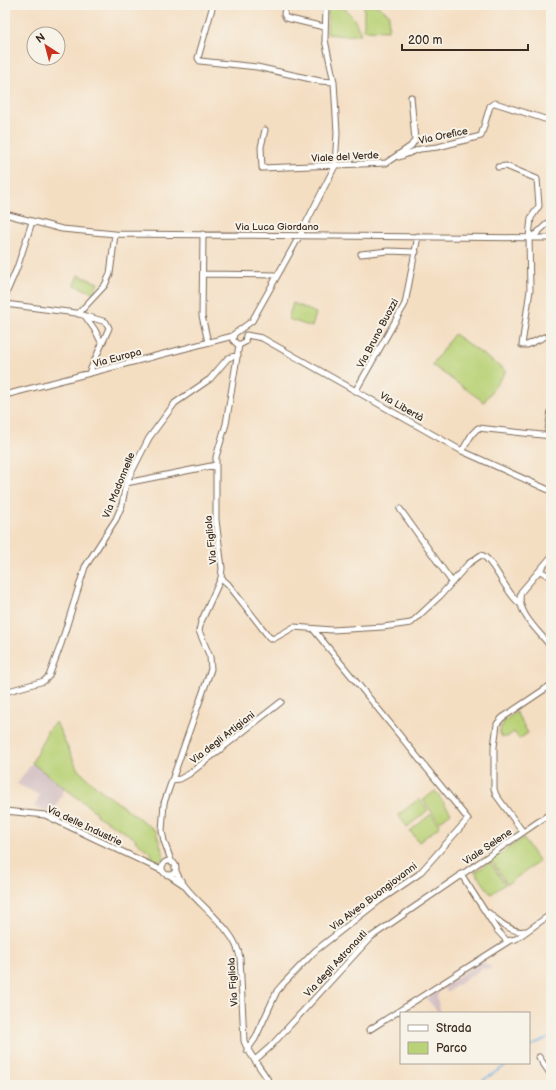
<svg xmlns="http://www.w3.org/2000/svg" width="556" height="1090" font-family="'Balsamiq Sans',sans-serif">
  <rect width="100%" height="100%" fill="#f7f3e8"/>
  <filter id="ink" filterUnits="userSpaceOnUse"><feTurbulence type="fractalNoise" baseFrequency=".025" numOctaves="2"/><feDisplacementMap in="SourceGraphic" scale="8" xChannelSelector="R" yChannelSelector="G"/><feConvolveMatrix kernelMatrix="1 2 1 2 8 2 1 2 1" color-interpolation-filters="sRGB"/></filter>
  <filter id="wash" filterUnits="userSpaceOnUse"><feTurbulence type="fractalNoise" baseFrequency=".012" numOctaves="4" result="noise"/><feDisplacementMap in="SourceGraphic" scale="16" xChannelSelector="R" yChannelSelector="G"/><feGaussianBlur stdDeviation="0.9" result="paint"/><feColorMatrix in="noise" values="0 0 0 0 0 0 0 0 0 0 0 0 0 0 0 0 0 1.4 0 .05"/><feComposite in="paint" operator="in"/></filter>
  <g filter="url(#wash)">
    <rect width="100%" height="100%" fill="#f4dec2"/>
    <path fill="#d2bec2" d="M32 763 65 788 53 813 34 807 40 795 17 784Z
      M481 961 492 967 487 970 483 968 447 992 444 988 438 993 437 999 441 1013H439L426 998Z"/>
    <path fill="#b9d277" stroke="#7a7e4a" d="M328 5H342L354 19 361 34 346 36 327 34Z
      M364 5H376L389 14 388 31 364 30Z
      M78 275 98 283 94 293 74 285Z
      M293 303 316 313 312 327 288 319Z
      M454 334 506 371 484 402 432 365Z
      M516 712 528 733 519 739 514 732 507 737H501L499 733 504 721Z
      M56 722 78 770 98 788 156 831 164 857 159 862 152 859 151 853 135 841 136 839 96 815V812L32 763 49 728Z
      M435 791 451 813 439 822 423 800Z
      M419 799 428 810 407 827 398 815Z
      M431 814 440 826 419 842 410 831Z
      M523 838 539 862 507 884 491 860Z
      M490 862 505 884 491 894 475 872Z"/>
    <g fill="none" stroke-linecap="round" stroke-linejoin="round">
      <path stroke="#67abdc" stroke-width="1.5" d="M529 1048 535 1044 551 1037
        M475 1085 510 1063"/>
    </g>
  </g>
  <g filter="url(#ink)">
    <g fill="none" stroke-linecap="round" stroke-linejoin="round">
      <g stroke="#7c6957" stroke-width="7">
        <path id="minor" d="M213 5 198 58 200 61 257 67 320 81 334 82
          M286 5 284 14 286 18 324 27
          M265 130 261 147 262 168 386 163 411 146 415 140 411 97
          M399 157 420 149 438 147 481 136 490 106 495 103 551 121
          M498 167 506 166 537 179 539 206 531 218 529 237 530 290 522 345H527L544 337
          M5 214 62 229 115 234 551 238
          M203 234 202 316 208 342
          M530 237 536 234 551 220
          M361 254 388 251 416 252
          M203 274 277 275
          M5 296 17 268 32 222
          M5 304 76 313 106 322 109 328 89 373
          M78 314 105 285 110 274 115 234
          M85 316 95 330 101 342
          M246 335 245 342 241 344H237L233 340 234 334 252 321 300 235 335 166 337 133 334 82 325 40 326 5
          M246 335 262 338 462 451 551 491
          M356 390 405 304 418 236
          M5 395 233 336
          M547 436 551 411
          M462 451 472 434 478 428 551 436
          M126 483 216 465
          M400 509 452 582
          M551 557 521 592C515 612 540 632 551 647
          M540 571 551 577
          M221 578 228 584 269 637 273 639 294 627 332 630 383 627 411 623 440 596 468 564 481 555C492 557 506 593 519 603
          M5 692 44 681 49 676 61 644 85 567 116 519 122 505 126 483 149 438 175 403 210 379 228 358 238 355
          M172 780 180 779 189 774 281 702
          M5 811 45 815 163 871
          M523 832 496 795 494 789V747L497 724 502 718 551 685
          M162 868a7 7 0 1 1 14 0a7 7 0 1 1-14 0Z
          M172 863 164 841 162 831 164 803 211 669 210 657 199 631 201 622 221 578 222 568 216 520V457L226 424 239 345
          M175 868C183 898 235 923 240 958L244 1041C250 1057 263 1070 271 1085
          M461 874 497 930 507 941 516 939 551 914
          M169 875 184 885
          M489 913C498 921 513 934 525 931
          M369 1030 509 941
          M247 1050 255 1039 277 991 283 984 315 951 379 901 419 874 468 819 313 629
          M539 1057 551 1075
          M255 1060 270 1047 371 937 551 813"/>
      </g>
      <use href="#minor" stroke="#fff" stroke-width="5"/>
    </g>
  </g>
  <g text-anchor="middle" stroke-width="4" stroke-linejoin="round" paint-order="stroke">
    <g font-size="10" fill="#3b2a1e" stroke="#f7f3e8">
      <text transform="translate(443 135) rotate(-12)" y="4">Via Orefice</text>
      <text transform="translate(345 156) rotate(-3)" y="4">Viale del Verde</text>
      <text x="277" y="230">Via Luca Giordano</text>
      <text transform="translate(377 333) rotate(-62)" y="4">Via Bruno Buozzi</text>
      <text transform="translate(117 357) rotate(-15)" y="4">Via Europa</text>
      <text transform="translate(402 406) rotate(30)" y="4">Via Libertà</text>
      <text transform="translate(118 485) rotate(-68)" y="4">Via Madonnelle</text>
      <text transform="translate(210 540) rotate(-96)" y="4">Via Figliola</text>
      <text transform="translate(222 737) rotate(-38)" y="4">Via degli Artigiani</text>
      <text transform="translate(85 825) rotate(25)" y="4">Via delle Industrie</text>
      <text transform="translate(487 846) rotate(-34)" y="4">Viale Selene</text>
      <text transform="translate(373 896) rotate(-37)" y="4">Via Alveo Buongiovanni</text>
      <text transform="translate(335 963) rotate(-47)" y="4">Via degli Astronauti</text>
      <text transform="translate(232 982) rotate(-94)" y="4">Via Figliola</text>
    </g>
  </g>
  <rect width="556" height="1090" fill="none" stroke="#f7f3e8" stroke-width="20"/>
  <rect x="400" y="1012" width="130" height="52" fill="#f7f3e8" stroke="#aca397"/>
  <rect x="408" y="1025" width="20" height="6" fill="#ffffff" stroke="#aca397"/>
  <text x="436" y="1032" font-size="12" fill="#3b2a1e">Strada</text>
  <rect x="408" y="1042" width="20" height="12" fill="#b9d277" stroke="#aca397"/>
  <text x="436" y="1052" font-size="12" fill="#3b2a1e">Parco</text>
  <g transform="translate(46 46) rotate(324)"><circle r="19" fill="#f7f3e8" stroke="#aca397"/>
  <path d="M0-3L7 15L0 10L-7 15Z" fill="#c8321e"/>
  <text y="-6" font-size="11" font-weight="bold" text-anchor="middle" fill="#3b2a1e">N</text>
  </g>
  <path d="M402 44v6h126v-6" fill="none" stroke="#3b2a1e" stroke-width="2"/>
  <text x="408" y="44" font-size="12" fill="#3b2a1e" stroke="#f7f3e8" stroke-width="3" paint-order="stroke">200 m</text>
</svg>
